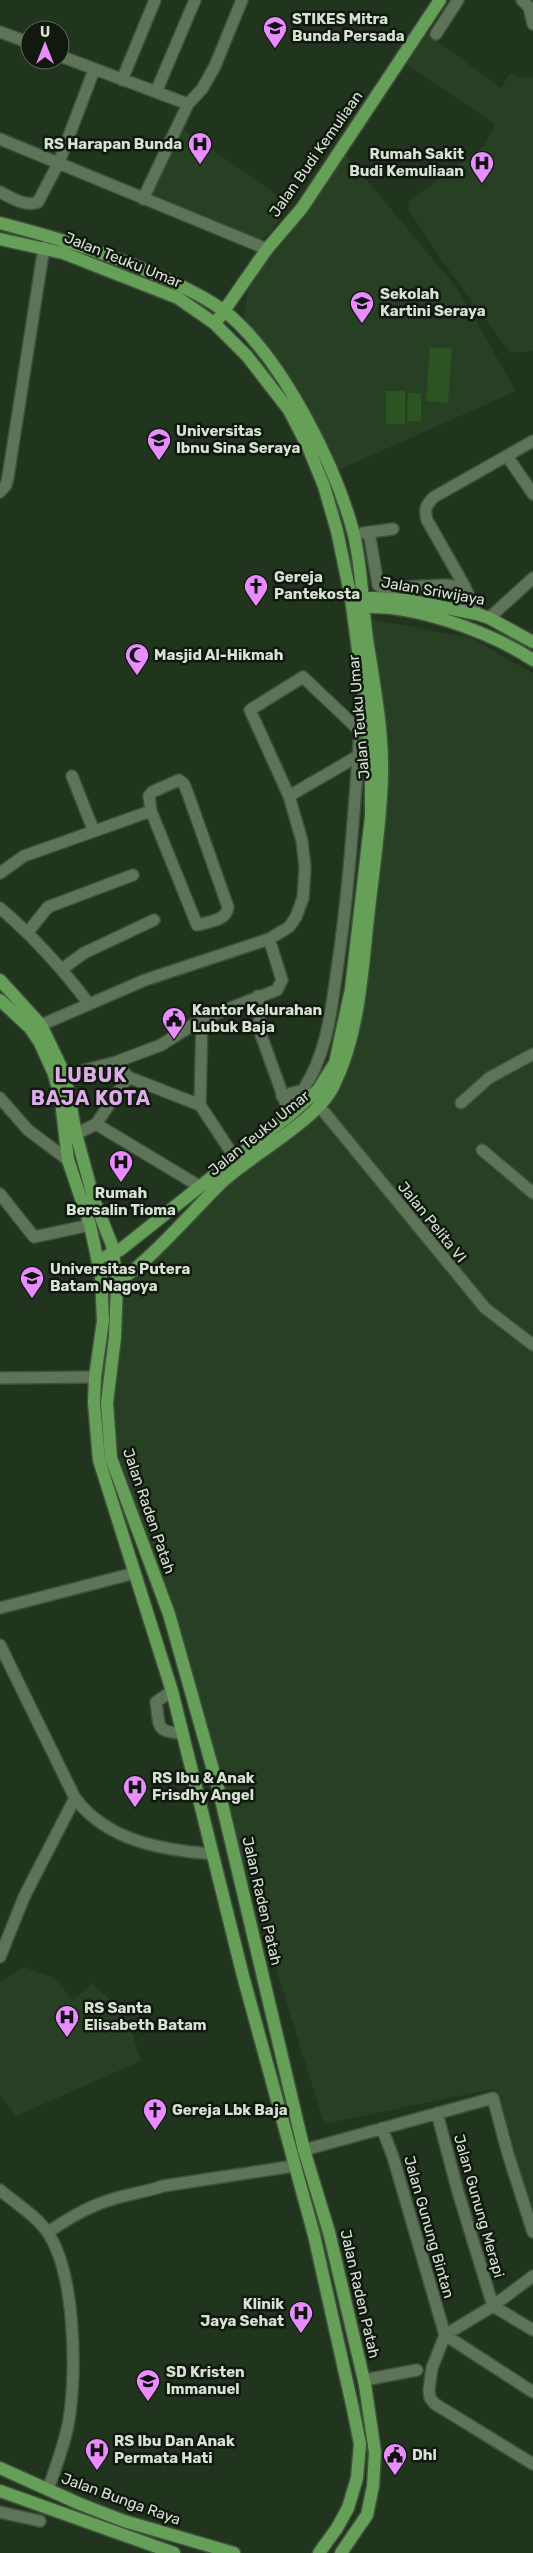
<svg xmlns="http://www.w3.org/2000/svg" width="533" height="2553" font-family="Rubik,sans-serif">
  <rect width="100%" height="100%" fill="#21341d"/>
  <path fill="#273f22" d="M425 32 501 88 510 73 519 77H533V351L510 353 440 258 408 209 409 201 485 145 495 124 403 62Z
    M180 127 290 204 267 237 256 239 152 197Z
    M345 154 457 288 516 391 332 473 248 336 244 313 249 285Z
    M364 618 471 638 533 673V2222L493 2089 324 2124 122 1469 108 1393 126 1289 222 1179 324 1106 356 973 371 797Z
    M24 1967 53 1977 73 2000 92 1983 126 2014 141 2061 16 2116 0 2095V1982Z"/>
  <path fill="#2c5422" d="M430 347 452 349 448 403 426 401Z
    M386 391H405V424H386Z
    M408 393H421V421H407Z"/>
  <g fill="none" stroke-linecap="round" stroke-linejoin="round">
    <g stroke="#3f503c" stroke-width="14">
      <path id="minor" d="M522 0 529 7 533 24
        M0 32 30 43
        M436 34 458 0
        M60 56 188 104
        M122 80 155 0
        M156 92 195 0
        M0 139 267 249
        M0 192C12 198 25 207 38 202L59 162 94 70
        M143 199 188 104 202 89 215 66 242 0
        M507 456 533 494
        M0 492 6 485 8 477 44 247
        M369 532 378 585 382 588 446 585 465 587
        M363 533 393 529
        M477 614 465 587 427 520C424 509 426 505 434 497L533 441
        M489 618 533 578
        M72 776 93 829
        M179 780 184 784 188 794 228 907C227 920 209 922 197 925L151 811 149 796 152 792Z
        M289 796 358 756
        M0 873 24 856 151 811
        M0 908C34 937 62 968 89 1004
        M28 932 48 907 133 875
        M62 969 84 953 154 920
        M258 996 261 1035 290 1115
        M41 1025 145 980 269 939 289 927 296 917 303 898 305 867 302 841 289 796 250 710 303 677 360 731 367 733
        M116 1062 128 1077 200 1105 235 1158
        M65 1075 116 1062 161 1045 202 1019 277 990 282 980 269 939
        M282 1096 303 1090C327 1054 331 1011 337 970 349 890 354 811 360 731
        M0 1098 28 1130 68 1160
        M461 1103 489 1078 533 1054
        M200 1105 202 1019
        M320 1107 485 1308 533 1345
        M96 1124 199 1186
        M76 1134 96 1124 128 1077
        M482 1150 533 1193
        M0 1194 34 1237 90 1225
        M0 1378 95 1377
        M0 1608 135 1573
        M0 1645 75 1798C107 1841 162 1850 213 1854
        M172 1691 156 1702C160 1727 155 1732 182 1733
        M0 1957 24 1897 75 1798
        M437 2113 458 2192 493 2306 533 2330
        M382 2128 393 2157 445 2335 533 2392
        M304 2150 493 2098 508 2154 533 2232
        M0 2190C15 2203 37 2216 48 2233 75 2274 76 2365 70 2413 67 2439 56 2465 48 2490
        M48 2232C68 2219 87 2207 110 2200 128 2194 146 2192 163 2186L294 2166
        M533 2276 493 2306 445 2335 432 2368 429 2389 430 2398 435 2404 533 2464
        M364 2380 417 2370
        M0 2512 40 2521"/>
    </g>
    <g stroke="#3f503c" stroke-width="15">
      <path id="major" d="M0 223C61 239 111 254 168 280 192 291 219 304 238 323 287 370 335 465 353 531 362 565 362 603 367 639 374 684 383 730 382 775 381 823 373 871 368 918 362 974 359 1034 334 1085 317 1121 252 1154 221 1183 199 1204 135 1278 111 1284
        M0 239 63 253 178 298 214 323 247 356 289 410 308 447 324 486 337 531 351 598 371 748V817L351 989 335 1063 318 1090 290 1115 120 1250 107 1256
        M219 318 267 249 302 208 440 0
        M356 597 407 600 477 614 489 618 533 642
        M356 608C408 601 490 632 533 660
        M0 980 41 1025 65 1075 76 1134 94 1200 112 1245 117 1283 115 1337 107 1403 111 1458 169 1614 219 1791 304 2150 329 2232 365 2385 375 2452 373 2486 367 2515 341 2553
        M0 1000 30 1028 40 1043 54 1074 61 1101 68 1160 90 1225 101 1276 103 1321 95 1377 94 1403 99 1460 172 1691 243 1976 314 2235 353 2409 360 2444 357 2478 348 2508 337 2528 319 2553
        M0 2468 80 2504 124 2521 234 2553
        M0 2491 174 2553"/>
    </g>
    <use href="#minor" stroke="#5e7459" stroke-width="11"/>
    <use href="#major" stroke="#659f58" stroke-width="12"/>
  </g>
  <defs>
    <g id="university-pin" transform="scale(1.25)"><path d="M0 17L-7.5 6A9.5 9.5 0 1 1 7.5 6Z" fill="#e98dfe" stroke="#11190f"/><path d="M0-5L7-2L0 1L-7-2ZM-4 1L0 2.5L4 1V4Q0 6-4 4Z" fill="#111"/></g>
    <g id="hospital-pin" transform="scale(1.25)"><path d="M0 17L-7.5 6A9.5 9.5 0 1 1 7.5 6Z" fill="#e98dfe" stroke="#11190f"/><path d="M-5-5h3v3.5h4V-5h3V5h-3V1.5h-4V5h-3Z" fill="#111"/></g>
    <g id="school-pin" transform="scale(1.25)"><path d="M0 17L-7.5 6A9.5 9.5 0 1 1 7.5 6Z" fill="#e98dfe" stroke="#11190f"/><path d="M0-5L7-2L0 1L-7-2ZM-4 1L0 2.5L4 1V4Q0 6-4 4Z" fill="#111"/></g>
    <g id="church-pin" transform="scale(1.25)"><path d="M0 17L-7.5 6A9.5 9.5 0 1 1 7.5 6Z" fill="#e98dfe" stroke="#11190f"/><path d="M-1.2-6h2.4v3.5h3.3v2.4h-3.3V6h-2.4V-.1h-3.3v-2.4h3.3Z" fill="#111"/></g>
    <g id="mosque-pin" transform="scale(1.25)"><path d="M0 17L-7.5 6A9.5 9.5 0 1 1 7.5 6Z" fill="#e98dfe" stroke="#11190f"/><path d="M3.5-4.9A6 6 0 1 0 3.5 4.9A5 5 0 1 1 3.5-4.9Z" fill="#111"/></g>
    <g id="civic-pin" transform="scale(1.25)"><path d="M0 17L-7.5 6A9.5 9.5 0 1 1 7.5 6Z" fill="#e98dfe" stroke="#11190f"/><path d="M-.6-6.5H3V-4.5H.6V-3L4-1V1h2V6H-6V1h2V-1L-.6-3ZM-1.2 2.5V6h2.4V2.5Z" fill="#111"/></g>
  </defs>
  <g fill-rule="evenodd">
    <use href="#university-pin" x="275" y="28"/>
    <use href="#hospital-pin" x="200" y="144"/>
    <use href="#hospital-pin" x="482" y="163"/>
    <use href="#school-pin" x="362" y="303"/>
    <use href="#university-pin" x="159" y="440"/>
    <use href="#church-pin" x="256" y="586"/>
    <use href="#mosque-pin" x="137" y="655"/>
    <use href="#civic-pin" x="174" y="1019"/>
    <use href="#hospital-pin" x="121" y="1162"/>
    <use href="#university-pin" x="32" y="1278"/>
    <use href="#hospital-pin" x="135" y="1787"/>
    <use href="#hospital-pin" x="67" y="2017"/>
    <use href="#church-pin" x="155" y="2110"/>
    <use href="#hospital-pin" x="301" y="2313"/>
    <use href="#school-pin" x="148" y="2381"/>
    <use href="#hospital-pin" x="97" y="2450"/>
    <use href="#civic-pin" x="395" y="2455"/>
  </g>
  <g text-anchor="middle" stroke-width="5" stroke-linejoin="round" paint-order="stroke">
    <g font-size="15" font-weight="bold" fill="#d6e3d4" stroke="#11190f" text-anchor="start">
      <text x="292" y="24">STIKES Mitra<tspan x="292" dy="17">Bunda Persada</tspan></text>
      <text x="182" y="149" text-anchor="end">RS Harapan Bunda</text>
      <text x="464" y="159" text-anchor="end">Rumah Sakit<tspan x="464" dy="17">Budi Kemuliaan</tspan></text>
      <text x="380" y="299">Sekolah<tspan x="380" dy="17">Kartini Seraya</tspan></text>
      <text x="176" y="436">Universitas<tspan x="176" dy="17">Ibnu Sina Seraya</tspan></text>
      <text x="274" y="582">Gereja<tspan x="274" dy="17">Pantekosta</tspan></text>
      <text x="154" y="660">Masjid Al-Hikmah</text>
      <text x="192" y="1015">Kantor Kelurahan<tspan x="192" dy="17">Lubuk Baja</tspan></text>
      <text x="121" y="1198" text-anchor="middle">Rumah<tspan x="121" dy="17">Bersalin Tioma</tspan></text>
      <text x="50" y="1274">Universitas Putera<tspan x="50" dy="17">Batam Nagoya</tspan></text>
      <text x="152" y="1783">RS Ibu &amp; Anak<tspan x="152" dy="17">Frisdhy Angel</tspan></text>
      <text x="84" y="2013">RS Santa<tspan x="84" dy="17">Elisabeth Batam</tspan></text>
      <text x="172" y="2115">Gereja Lbk Baja</text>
      <text x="284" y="2309" text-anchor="end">Klinik<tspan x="284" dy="17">Jaya Sehat</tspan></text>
      <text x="166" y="2377">SD Kristen<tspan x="166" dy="17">Immanuel</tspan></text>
      <text x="114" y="2446">RS Ibu Dan Anak<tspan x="114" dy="17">Permata Hati</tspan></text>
      <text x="412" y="2460">Dhl</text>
    </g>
    <g font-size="15" fill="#d6e3d4" stroke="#11190f">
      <text transform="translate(316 154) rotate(-55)" y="5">Jalan Budi Kemuliaan</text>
      <text transform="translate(123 260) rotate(22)" y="5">Jalan Teuku Umar</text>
      <text transform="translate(433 591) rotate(10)" y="5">Jalan Sriwijaya</text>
      <text transform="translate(359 717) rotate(-95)" y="5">Jalan Teuku Umar</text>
      <text transform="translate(259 1133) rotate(-39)" y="5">Jalan Teuku Umar</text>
      <text transform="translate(432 1222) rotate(51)" y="5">Jalan Pelita VI</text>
      <text transform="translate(149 1511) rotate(71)" y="5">Jalan Raden Patah</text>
      <text transform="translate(262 1901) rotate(77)" y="5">Jalan Raden Patah</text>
      <text transform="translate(479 2206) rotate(74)" y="5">Jalan Gunung Merapi</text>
      <text transform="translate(429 2227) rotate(74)" y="5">Jalan Gunung Bintan</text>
      <text transform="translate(360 2294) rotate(77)" y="5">Jalan Raden Patah</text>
      <text transform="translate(121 2499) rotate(20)" y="5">Jalan Bunga Raya</text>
    </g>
    <g font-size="20" font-weight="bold" letter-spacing="1" fill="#deacea" stroke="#11190f">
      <text x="91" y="1082">LUBUK<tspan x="91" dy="23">BAJA KOTA</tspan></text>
    </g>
  </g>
  <g transform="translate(45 45)"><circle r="24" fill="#11190f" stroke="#606a5e"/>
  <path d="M0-4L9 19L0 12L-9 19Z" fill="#e98dfe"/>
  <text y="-8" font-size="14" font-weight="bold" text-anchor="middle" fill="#d6e3d4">U</text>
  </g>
</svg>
